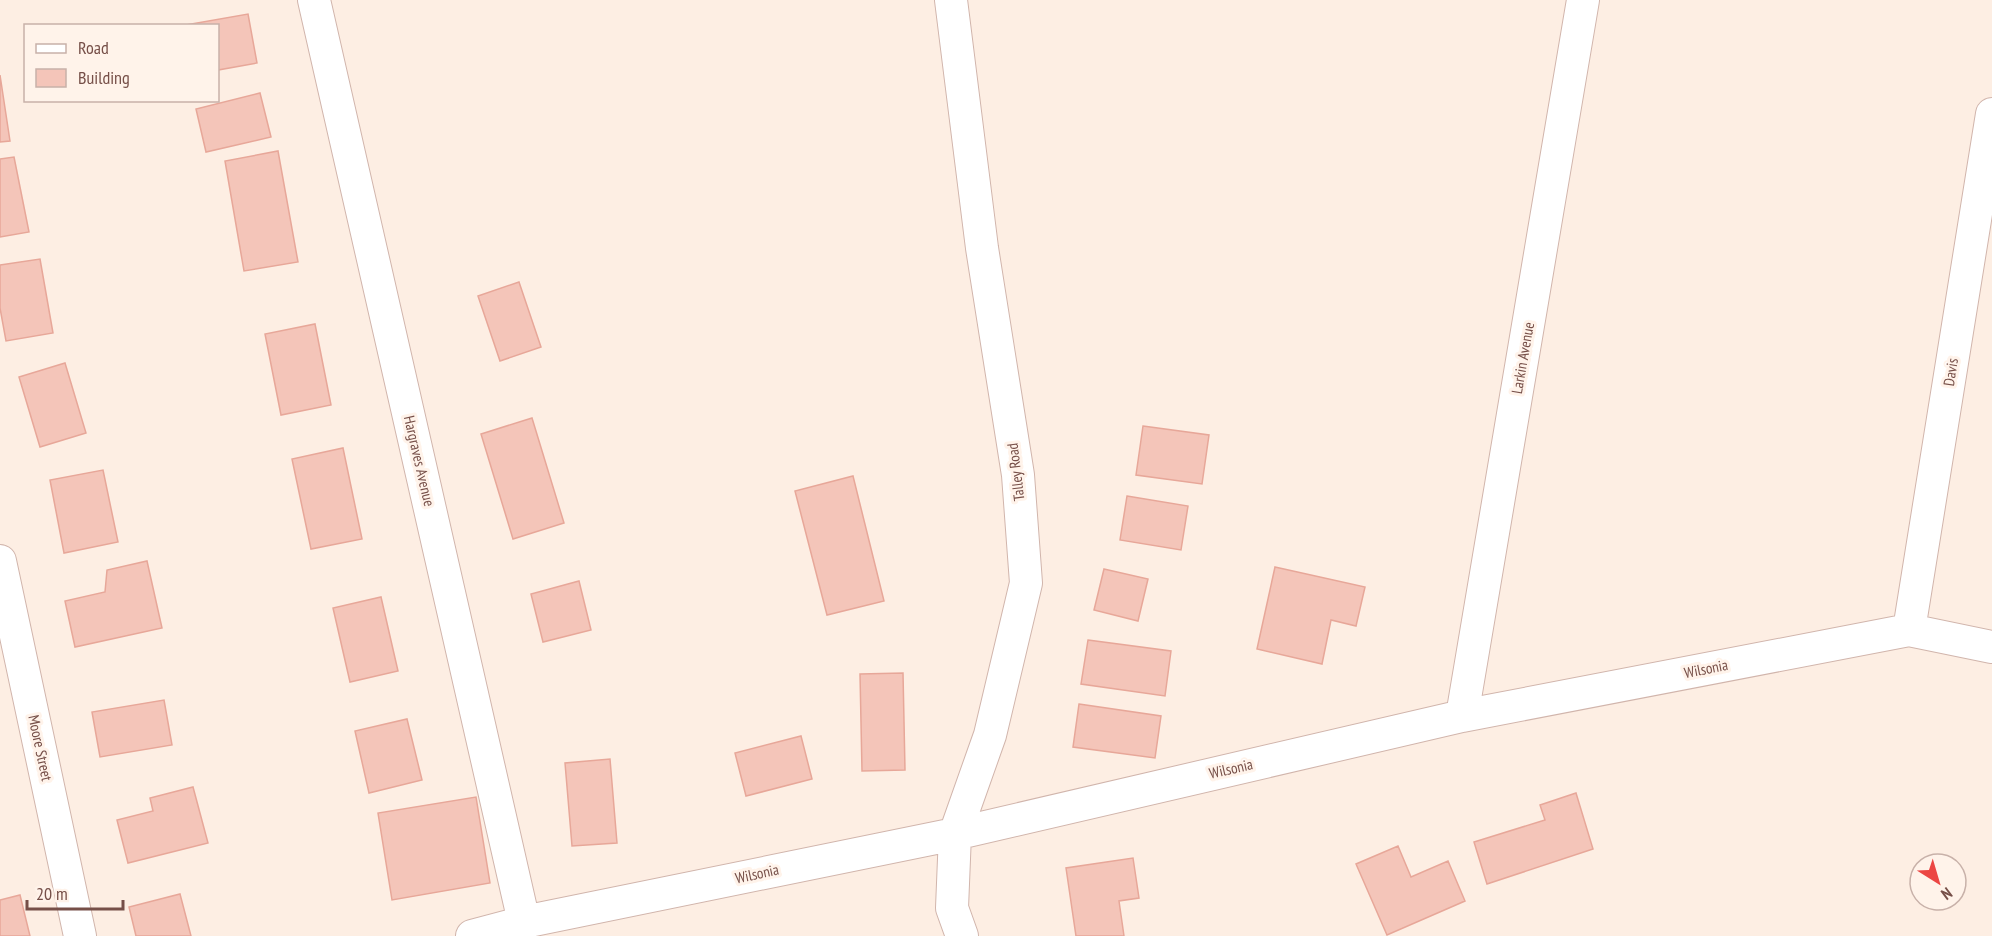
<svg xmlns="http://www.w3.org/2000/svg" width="1992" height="936" font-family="'PT Sans Narrow',sans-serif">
  <rect width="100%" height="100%" fill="#fdeee3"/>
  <path fill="#f4c5b9" stroke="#e7a799" stroke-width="1.5" d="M248 14 257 63 218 70V26H180Z
    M0 75 10 141 0 142Z
    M260 93 271 137 206 152 196 109Z
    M278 151 298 262 244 271 225 161Z
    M14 157 29 232 0 237V159Z
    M40 259 53 333 6 341 0 308V265Z
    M519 282 541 347 500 361 478 296Z
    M315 324 331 405 281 415 265 334Z
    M65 363 86 433 40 447 19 377Z
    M532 418 564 523 513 539 481 434Z
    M1143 426 1209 435 1202 484 1136 475Z
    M343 448 362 539 311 549 292 459Z
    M103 470 118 542 64 553 50 480Z
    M853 476 884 601 827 615 795 491Z
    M1127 496 1188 506 1181 550 1120 540Z
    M147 561 162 628 75 647 65 601 105 592 107 570Z
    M1275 567 1365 587 1356 626 1331 620 1322 664 1257 649Z
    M1104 569 1148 579 1138 621 1094 610Z
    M579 581 591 630 543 642 531 594Z
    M381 597 398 671 350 682 333 608Z
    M1088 640 1171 651 1165 696 1081 684Z
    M903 673 905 770 862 771 860 674Z
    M164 700 172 745 100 757 92 712Z
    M1079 704 1161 716 1155 758 1073 747Z
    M407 719 422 780 369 793 355 731Z
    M801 736 812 779 746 796 735 753Z
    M610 759 617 843 572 846 565 763Z
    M193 787 208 843 128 863 117 820 153 811 150 798Z
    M1576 793 1593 849 1487 884 1474 842 1545 820 1540 805Z
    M476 797 490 883 392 900 378 813Z
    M1398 846 1411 877 1448 861 1465 901 1387 935 1356 864Z
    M1133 858 1139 898 1119 901 1124 936H1076L1066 868Z
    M180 894 191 936H136L129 907Z
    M20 895 30 936H0V900Z"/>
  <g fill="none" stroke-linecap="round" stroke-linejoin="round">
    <g stroke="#d1b5ac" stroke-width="34">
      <path id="minor" d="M314 0 524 922
        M951 0 982 248 1018 475 1026 583 990 735 955 834 952 908 962 936
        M0 561 80 936
        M1909 630 1992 114
        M1462 716 1583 0
        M472 936 524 922 955 834 1462 716 1909 630 1992 647"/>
    </g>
    <use href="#minor" stroke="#fff" stroke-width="32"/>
  </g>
  <g text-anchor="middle" stroke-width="6" stroke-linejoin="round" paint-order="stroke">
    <g font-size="15" fill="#764f48" stroke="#fff3ea">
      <text transform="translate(1523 358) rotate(-80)" y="5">Larkin Avenue</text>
      <text transform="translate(1951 372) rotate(-81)" y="5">Davis</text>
      <text transform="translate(419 461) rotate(77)" y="5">Hargraves Avenue</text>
      <text transform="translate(1016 472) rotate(-97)" y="5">Talley Road</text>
      <text transform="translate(1706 669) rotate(-11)" y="5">Wilsonia</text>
      <text transform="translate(40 748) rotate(78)" y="5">Moore Street</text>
      <text transform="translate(1231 769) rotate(-13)" y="5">Wilsonia</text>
      <text transform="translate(757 874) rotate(-12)" y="5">Wilsonia</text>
    </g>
  </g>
  <rect x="24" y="24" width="195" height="78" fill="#fff3ea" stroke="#c8b1a9" stroke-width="1.5"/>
  <rect x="36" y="44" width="30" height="9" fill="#ffffff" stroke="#c8b1a9" stroke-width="1.5"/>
  <text x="78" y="54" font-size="18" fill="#764f48">Road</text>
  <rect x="36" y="69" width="30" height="18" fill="#f4c5b9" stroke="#c8b1a9" stroke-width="1.5"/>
  <text x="78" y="84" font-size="18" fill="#764f48">Building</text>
  <g transform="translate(1938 882) rotate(143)"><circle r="28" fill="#fff3ea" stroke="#c8b1a9" stroke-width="1.5"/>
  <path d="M0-4.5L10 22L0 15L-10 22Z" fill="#ec4643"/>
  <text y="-9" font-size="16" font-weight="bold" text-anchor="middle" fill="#764f48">N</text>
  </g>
  <path d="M27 900v9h96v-9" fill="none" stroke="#764f48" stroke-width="3"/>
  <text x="36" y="900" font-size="18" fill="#764f48" stroke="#fff3ea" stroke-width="4.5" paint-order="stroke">20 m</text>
</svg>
